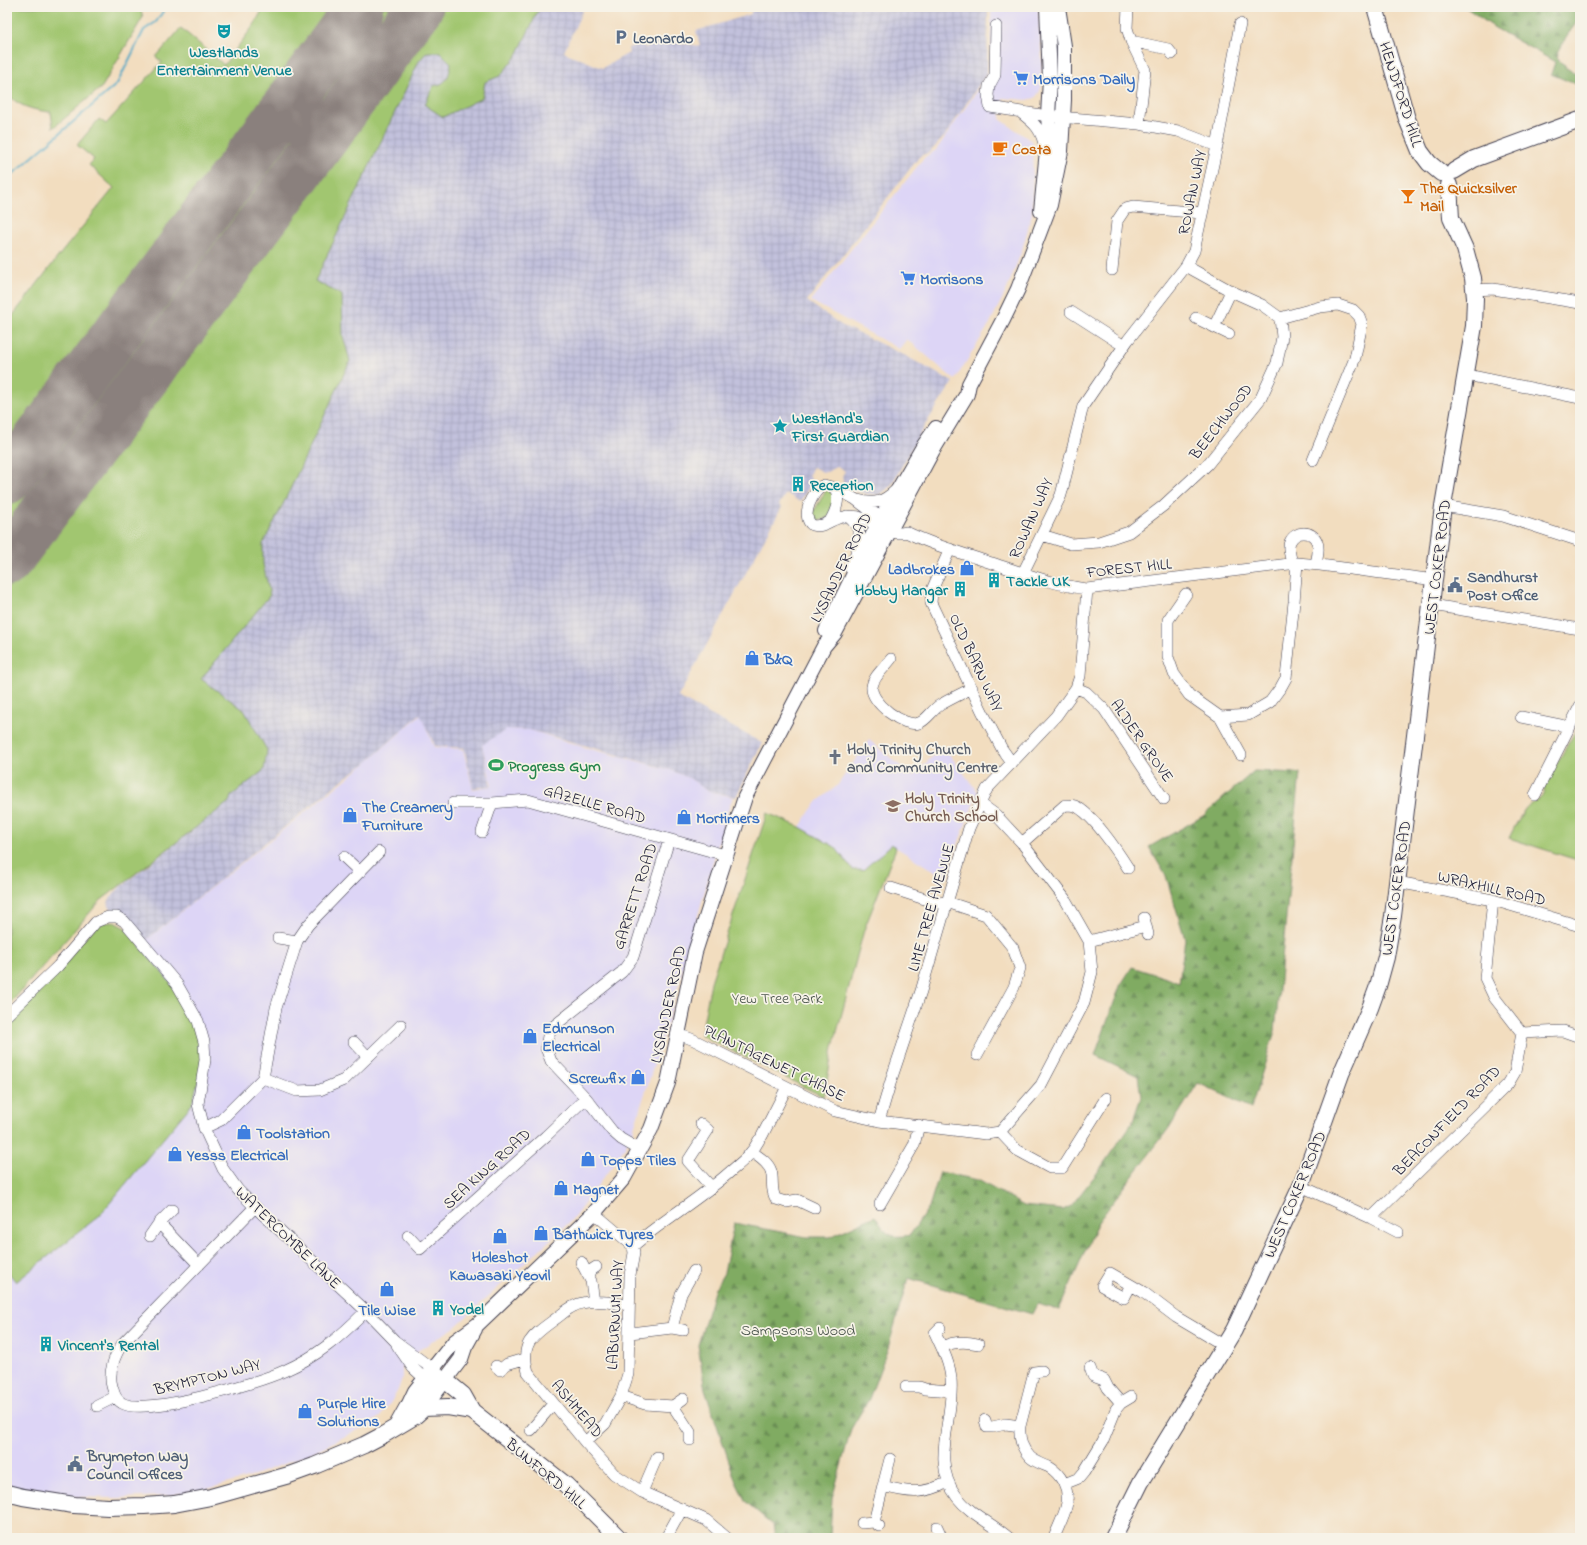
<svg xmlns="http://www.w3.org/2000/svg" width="1587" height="1545" font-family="'Indie Flower',sans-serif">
  <defs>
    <pattern id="industrial-grid" width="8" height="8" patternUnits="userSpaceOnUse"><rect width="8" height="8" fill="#c2c1dc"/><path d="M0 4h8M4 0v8" fill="none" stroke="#a6a6be"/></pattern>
    <pattern id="forest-firs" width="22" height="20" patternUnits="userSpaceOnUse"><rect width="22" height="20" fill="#80ab62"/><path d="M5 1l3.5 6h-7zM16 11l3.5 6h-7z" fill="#688b52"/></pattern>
  </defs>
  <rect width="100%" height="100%" fill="#f7f3e8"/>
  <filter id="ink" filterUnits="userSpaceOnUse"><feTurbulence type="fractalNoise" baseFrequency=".025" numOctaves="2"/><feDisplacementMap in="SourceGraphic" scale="8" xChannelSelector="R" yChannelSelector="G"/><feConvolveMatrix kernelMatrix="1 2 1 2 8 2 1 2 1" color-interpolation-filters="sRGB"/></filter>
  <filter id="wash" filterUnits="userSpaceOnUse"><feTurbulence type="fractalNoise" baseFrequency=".012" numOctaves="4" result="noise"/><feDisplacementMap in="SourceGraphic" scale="16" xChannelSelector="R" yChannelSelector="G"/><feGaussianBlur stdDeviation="0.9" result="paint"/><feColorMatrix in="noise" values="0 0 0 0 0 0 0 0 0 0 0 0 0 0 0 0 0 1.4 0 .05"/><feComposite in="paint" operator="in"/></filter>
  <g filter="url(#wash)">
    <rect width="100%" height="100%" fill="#f2ddbf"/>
    <path fill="#ddd5f6" d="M991 7H1038L1042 62 1040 91 1035 98 1027 100 1003 98 1000 119 1033 142 1032 214 1022 250 1007 289 989 325 955 380 907 339 899 349 811 301 864 233 925 157 936 150 991 71Z
      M421 714 434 747 463 749 473 789 492 786 482 745 486 741 507 729 530 730 587 748 671 770 691 779 706 790 733 797 727 813 668 1021 632 1134 620 1155 573 1219 455 1327 419 1350 402 1368V1378L398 1390 391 1402 380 1417 362 1428 309 1454 247 1478 207 1489 163 1496 117 1498 78 1497 26 1490 7 1484V1019L140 945 366 763Z
      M869 740 913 776 943 746 978 792 945 878 892 845 863 870H853L835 847 800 827 810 811 818 801 837 786Z"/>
    <path fill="url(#industrial-grid)" d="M540 7H584L564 52 602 68 629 53 628 48 642 43 645 48 661 40 700 46 696 31 751 14 752 7H988L987 73 944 137 930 152 920 156 807 301 841 325 904 355 953 382 923 428 892 484 886 490 878 495 866 494 845 486 843 482 842 476 845 471 837 466 827 472H823L813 467 808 476 811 478 809 487 800 502 786 493 779 505 782 507 678 697 762 743 736 797 706 790 691 779 671 770 530 730 507 729 482 745 491 786 473 788 464 748 435 746 420 714 366 763 346 777 146 940 130 921 110 908 107 902 120 887 229 802 230 796 264 770 244 710 201 679 270 595 263 564V544L286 498 350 361 343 336 342 295 315 282 419 61 427 52H441L451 63 448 78 440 85 485 82 500 76 517 55Z"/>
    <path fill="#a1c670" stroke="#627456" d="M7 7H140L143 17 102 87 53 128 51 112C36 111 16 106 7 93Z
      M264 7H540L517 55 500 76 485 82 482 98 443 117 425 105 433 86C448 84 449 76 451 63L440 52H427L419 61 315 281 342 295 343 336 350 361 286 498 263 544V564L270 595 201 679 244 710 267 750 264 770 231 796 229 802 100 901 13 1000 7 1005V323L61 253 114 188 89 165 94 159 77 145 99 119 106 124 162 62 156 57 181 28 224 65 254 25Z
      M827 489 834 495 830 516C824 519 819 523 814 518V511Z
      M1580 723V861L1509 838C1514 828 1519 818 1525 809 1533 799 1545 803 1544 786Z
      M767 813 800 827 835 847 853 870H863L892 844 896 848 864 930 833 1047 824 1097 701 1035 711 982Z
      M114 922 125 928 174 987 198 1031 203 1063 192 1104 99 1216 16 1282 7 1271V1019L99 923Z"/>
    <path fill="url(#forest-firs)" stroke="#51664e" d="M1465 7H1580L1579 19 1566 37 1558 53 1557 60 1565 65V67L1580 77V84H1575L1551 74 1555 62 1495 28Z
      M1254 771 1300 773 1275 1031 1251 1108 1198 1083 1172 1124 1098 1222 1059 1310 1037 1304 1032 1314 908 1278 888 1348 869 1399 851 1429 832 1499 830 1538H775L773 1525 746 1502 736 1482 705 1390 698 1345 715 1288 724 1273 734 1223 807 1237H830L875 1216C887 1234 888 1239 910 1235L929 1207 940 1172 978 1180 1024 1206 1063 1210 1071 1206 1097 1173 1132 1123 1141 1097 1138 1076 1095 1055 1120 986 1132 967 1179 982 1185 939 1166 876 1149 847 1203 816Z"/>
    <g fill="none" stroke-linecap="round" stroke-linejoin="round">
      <path stroke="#46a7c6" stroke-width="2" d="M7 179 117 84 144 30 156 22 166 7"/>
      <path stroke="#8a807d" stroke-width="49" d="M359 7 288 104 328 133 419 7
        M7 480 288 104 328 133 7 562"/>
    </g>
  </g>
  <g filter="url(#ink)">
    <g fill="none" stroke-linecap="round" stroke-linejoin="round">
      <g stroke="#413e4f" stroke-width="12">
        <path id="minor" d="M1128 7 1127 28 1131 41 1145 70 1139 124
          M996 26 995 75 989 86 988 95 990 107 1048 116 1139 124 1178 131 1217 146
          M1131 41 1168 49 1172 54
          M1020 112C1035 124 1041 128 1045 148
          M1112 270 1117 221 1125 209 1133 207 1202 213
          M1474 290 1493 289 1580 303
          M1071 312 1124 346
          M1196 318 1229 334
          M1280 318 1320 307 1338 305 1353 310 1359 316 1362 324 1355 358 1313 460
          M1214 327 1231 291
          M1467 375 1580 398
          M835 488 855 499 872 512 890 520
          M858 500C875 505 883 502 896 490
          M1443 506 1503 516 1580 541
          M847 516C868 531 858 549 850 568
          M830 521C836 511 841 499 835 488L824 485C813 490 800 516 812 525 824 529 833 517 844 517 850 516 857 516 862 518 875 523 891 537 906 532 933 545 963 554 992 563 1023 573 1054 585 1087 589L1297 563 1320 565 1435 580
          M1042 535 1071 544 1099 542 1129 532 1163 506 1207 465 1261 398 1277 363 1282 337 1280 318 1262 305 1231 291 1186 266
          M950 549 932 590 931 603 982 711 1002 749 1012 763
          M1292 564C1291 557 1287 548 1290 542 1295 530 1313 530 1317 542 1320 549 1317 558 1316 564
          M1023 573 1061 495 1083 406 1128 340 1186 266 1194 251 1217 146 1240 24
          M1186 594 1168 620V657L1174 674 1189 695 1220 717 1248 715 1270 702 1281 687 1286 678 1294 602 1297 563
          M1432 605 1580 629
          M891 659C885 667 873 677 872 687 870 702 904 728 919 723 927 720 932 710 940 705 950 699 961 694 972 688
          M1076 688 1086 692 1104 709 1164 799
          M1220 717 1241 755
          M1521 717 1570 727
          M1535 795 1580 706
          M453 803H492L528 800 725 855
          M482 832 492 803
          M1022 843 1065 805C1068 805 1072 805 1075 806 1092 813 1118 852 1128 868
          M344 857 360 872
          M1397 882 1493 900 1580 926
          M891 888 937 903 947 902 986 915 1013 948 1020 968 1014 987 977 1055
          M1144 918 1148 934
          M278 938 297 941
          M1089 941 1146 926
          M7 1015 58 966 96 922 108 917H117L124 921 177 984 198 1021 204 1042 205 1060 198 1104 204 1128 223 1169 238 1190 255 1207 366 1311 395 1341 438 1373
          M1522 1033 1563 1031 1580 1037
          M678 1034 694 1040 835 1111 879 1121 986 1134 1000 1132 1041 1085 1084 1003 1092 972 1089 941 1065 899 1022 843 996 815 981 804
          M354 1042 368 1057
          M263 1078 297 1091 320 1090 344 1080 401 1025
          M879 1121 893 1074 921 991 969 828 987 789 1056 716 1076 688 1080 676 1087 589
          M701 1124 708 1130 688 1161 712 1188
          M204 1128 221 1120 263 1078 276 1008 297 941 308 925 379 852
          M1000 1132 1017 1150 1050 1168H1062L1106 1098
          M762 1136 787 1087
          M640 1150 621 1139 612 1131 586 1098 551 1061 546 1048 548 1036 554 1026 622 972 633 957 669 840
          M752 1152C759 1157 768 1162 771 1171 774 1180 770 1190 776 1199L786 1202 797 1200 814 1208
          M1301 1186 1371 1218 1508 1084 1515 1072 1522 1033 1494 997 1485 978 1493 900
          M880 1204 914 1145 919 1125
          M255 1207 123 1343C115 1354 108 1372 112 1386 114 1393 115 1399 122 1403 144 1417 258 1383 284 1371 318 1356 340 1337 366 1311
          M594 1213 633 1246
          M1371 1218 1398 1232
          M159 1223 199 1265
          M150 1236 159 1223 172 1210
          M408 1236 420 1249 546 1136 586 1098
          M581 1262 591 1281 594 1302
          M587 1273 596 1267
          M1131 1285 1124 1298 1102 1286 1110 1273 1143 1292 1176 1317 1225 1346
          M629 1305C612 1303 590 1298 574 1306 567 1309 560 1316 554 1320 532 1336 520 1344 528 1372L585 1442 614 1474 642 1492 706 1520 727 1538
          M672 1328 683 1330
          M940 1328 935 1333C942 1348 950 1363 951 1379 955 1419 929 1461 957 1497 971 1515 992 1523 1009 1538
          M630 1333 672 1328 681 1294 694 1271
          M397 1345 413 1368 424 1378
          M942 1347C954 1341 965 1341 978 1344
          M496 1366 500 1370 507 1364 524 1359
          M1090 1368 1093 1376 1104 1380 1108 1388 1121 1403
          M1042 1371 1034 1372 1020 1426C1019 1438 1021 1448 1030 1457 1035 1462 1042 1464 1049 1467 1061 1474 1069 1489 1067 1503 1065 1515 1058 1527 1054 1538
          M906 1387H919L925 1389 951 1391
          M621 1396 645 1404 673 1406 690 1432V1440
          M97 1406 115 1397
          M673 1406 683 1399
          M985 1420 987 1427H992L1006 1424 1020 1426
          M531 1430 553 1404
          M585 1442 605 1424 621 1396 628 1374 630 1275 634 1253 633 1246C664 1219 700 1199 731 1171 743 1161 752 1154 759 1140
          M1064 1484 1079 1478 1084 1472 1103 1441 1116 1409 1121 1403 1131 1397
          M883 1486 890 1459
          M642 1492 657 1457
          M862 1523 874 1522
          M879 1526 874 1522 883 1486C908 1493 924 1495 948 1482
          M937 1527 942 1538
          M666 1538 682 1509"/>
      </g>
      <g stroke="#413e4f" stroke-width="16">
        <path id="major" d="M1041 211 1049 130 1048 116 1050 79 1047 7
          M826 631 877 526 924 445 936 428
          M407 1408 415 1391 454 1342 477 1325 594 1213 624 1178 651 1129 668 1083 695 952 745 797 824 646 835 633 933 450 967 394 969 384 1003 320 1018 289 1050 205 1061 151 1064 100V46L1058 7
          M424 1408 461 1359 465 1347 475 1329"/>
      </g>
      <g stroke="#413e4f" stroke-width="18">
        <path id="highway" d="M1375 7 1407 119 1420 151 1429 163 1441 173
          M1454 171 1474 159 1580 120
          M397 1426 407 1408 420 1399 432 1384 441 1380 446 1381 463 1395 472 1411 566 1485 619 1538
          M7 1493 23 1497 74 1505 108 1507 144 1506 174 1504 211 1497 289 1475 314 1466 364 1445 383 1435 415 1416 424 1408 448 1407 472 1411
          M1113 1538 1141 1482 1234 1330 1301 1186 1341 1074 1370 1008 1378 986 1386 957 1393 916 1443 506 1474 326 1475 298 1473 278 1465 249 1451 218 1449 185"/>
      </g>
      <use href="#minor" stroke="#fff" stroke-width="11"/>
      <use href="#major" stroke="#fff" stroke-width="14"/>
      <use href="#highway" stroke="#fff" stroke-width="16"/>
    </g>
  </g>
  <defs>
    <g id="theatre-bare" transform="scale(1.2)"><path d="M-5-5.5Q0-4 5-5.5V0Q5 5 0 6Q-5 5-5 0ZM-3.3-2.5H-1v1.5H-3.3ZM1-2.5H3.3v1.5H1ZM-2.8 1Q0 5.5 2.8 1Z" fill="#0f9aa8" stroke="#f7f3e8" stroke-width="2.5" paint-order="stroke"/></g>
    <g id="parking-bare" transform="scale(1.2)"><path d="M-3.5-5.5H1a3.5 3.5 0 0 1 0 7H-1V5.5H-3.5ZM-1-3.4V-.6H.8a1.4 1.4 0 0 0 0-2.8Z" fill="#5c6f8a" stroke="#f7f3e8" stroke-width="2.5" paint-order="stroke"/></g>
    <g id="supermarket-bare" transform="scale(1.2)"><path d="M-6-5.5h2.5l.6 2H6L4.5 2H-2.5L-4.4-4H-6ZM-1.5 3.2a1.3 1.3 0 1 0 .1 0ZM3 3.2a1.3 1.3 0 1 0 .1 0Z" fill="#3f7fe0" stroke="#f7f3e8" stroke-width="2.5" paint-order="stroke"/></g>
    <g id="cafe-bare" transform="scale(1.2)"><path d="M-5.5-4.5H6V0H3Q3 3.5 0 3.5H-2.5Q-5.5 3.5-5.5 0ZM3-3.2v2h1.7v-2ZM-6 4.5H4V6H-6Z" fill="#e8710a" stroke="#f7f3e8" stroke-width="2.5" paint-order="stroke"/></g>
    <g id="bar-bare" transform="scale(1.2)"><path d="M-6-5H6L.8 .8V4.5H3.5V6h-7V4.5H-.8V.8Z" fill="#e8710a" stroke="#f7f3e8" stroke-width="2.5" paint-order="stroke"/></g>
    <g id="sight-bare" transform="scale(1.2)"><path d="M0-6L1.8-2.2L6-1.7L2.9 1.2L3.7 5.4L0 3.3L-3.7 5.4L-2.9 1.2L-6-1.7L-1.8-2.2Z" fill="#0f9aa8" stroke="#f7f3e8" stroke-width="2.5" paint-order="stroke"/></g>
    <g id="building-bare" transform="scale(1.2)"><path d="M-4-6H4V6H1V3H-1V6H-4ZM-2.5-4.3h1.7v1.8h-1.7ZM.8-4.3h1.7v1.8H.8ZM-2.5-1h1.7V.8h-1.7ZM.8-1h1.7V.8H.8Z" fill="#0f9aa8" stroke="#f7f3e8" stroke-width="2.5" paint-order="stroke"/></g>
    <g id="shop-bare" transform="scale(1.2)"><path d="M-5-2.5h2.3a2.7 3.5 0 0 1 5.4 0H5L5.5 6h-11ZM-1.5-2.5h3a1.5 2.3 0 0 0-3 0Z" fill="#3f7fe0" stroke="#f7f3e8" stroke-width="2.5" paint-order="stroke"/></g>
    <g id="civic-bare" transform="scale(1.2)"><path d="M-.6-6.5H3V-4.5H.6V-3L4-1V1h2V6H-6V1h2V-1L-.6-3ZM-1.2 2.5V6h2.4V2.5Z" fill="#5c6f8a" stroke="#f7f3e8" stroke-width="2.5" paint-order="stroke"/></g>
    <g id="church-bare" transform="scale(1.2)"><path d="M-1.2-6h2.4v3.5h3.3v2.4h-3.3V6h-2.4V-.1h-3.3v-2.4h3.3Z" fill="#6b7280" stroke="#f7f3e8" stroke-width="2.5" paint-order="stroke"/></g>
    <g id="stadium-bare" transform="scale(1.2)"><path d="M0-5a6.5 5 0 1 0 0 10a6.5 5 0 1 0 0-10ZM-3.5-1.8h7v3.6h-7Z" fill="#2e9e5b" stroke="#f7f3e8" stroke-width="2.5" paint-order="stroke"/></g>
    <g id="school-bare" transform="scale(1.2)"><path d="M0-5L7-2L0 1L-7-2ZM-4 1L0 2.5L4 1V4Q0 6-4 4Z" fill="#8d6e63" stroke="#f7f3e8" stroke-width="2.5" paint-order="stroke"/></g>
  </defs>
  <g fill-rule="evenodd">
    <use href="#theatre-bare" x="224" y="31"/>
    <use href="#parking-bare" x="621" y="37"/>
    <use href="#supermarket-bare" x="1021" y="78"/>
    <use href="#cafe-bare" x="1000" y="148"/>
    <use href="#bar-bare" x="1408" y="196"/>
    <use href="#supermarket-bare" x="908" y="278"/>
    <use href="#sight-bare" x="780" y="426"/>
    <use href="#building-bare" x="798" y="484"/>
    <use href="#shop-bare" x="967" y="568"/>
    <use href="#building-bare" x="994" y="580"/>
    <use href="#civic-bare" x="1455" y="585"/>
    <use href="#building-bare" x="960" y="589"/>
    <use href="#shop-bare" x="752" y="658"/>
    <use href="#church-bare" x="835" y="757"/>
    <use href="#stadium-bare" x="496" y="765"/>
    <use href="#school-bare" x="893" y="806"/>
    <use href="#shop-bare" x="350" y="815"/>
    <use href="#shop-bare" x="684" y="817"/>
    <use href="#shop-bare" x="530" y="1036"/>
    <use href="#shop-bare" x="638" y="1077"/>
    <use href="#shop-bare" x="244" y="1132"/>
    <use href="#shop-bare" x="175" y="1154"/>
    <use href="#shop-bare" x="588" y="1159"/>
    <use href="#shop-bare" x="561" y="1188"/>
    <use href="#shop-bare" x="541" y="1233"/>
    <use href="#shop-bare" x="500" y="1236"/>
    <use href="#shop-bare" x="387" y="1289"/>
    <use href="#building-bare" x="438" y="1308"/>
    <use href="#building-bare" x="46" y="1344"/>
    <use href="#shop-bare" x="305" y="1411"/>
    <use href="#civic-bare" x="75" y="1464"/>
  </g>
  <g text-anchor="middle" stroke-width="3.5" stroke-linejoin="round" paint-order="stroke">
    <g font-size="16" font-weight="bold" fill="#4e5e75" stroke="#f7f3e8" text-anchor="start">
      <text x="633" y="43">Leonardo</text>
      <text x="1467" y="582">Sandhurst<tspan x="1467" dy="18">Post Office</tspan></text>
      <text x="87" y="1461">Brympton Way<tspan x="87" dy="18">Council Offices</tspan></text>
    </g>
    <g font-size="16" font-weight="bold" fill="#0d838f" stroke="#f7f3e8" text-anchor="start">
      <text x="224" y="57" text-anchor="middle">Westlands<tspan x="224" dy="18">Entertainment Venue</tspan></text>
      <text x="792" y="423">Westland's<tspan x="792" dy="18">First Guardian</tspan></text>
      <text x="810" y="490">Reception</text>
      <text x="1006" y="586">Tackle UK</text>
      <text x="948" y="595" text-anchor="end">Hobby Hangar</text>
      <text x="450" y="1314">Yodel</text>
      <text x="58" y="1350">Vincent's Rental</text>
    </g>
    <g font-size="16" font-weight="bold" fill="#366cbe" stroke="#f7f3e8" text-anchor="start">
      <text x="1033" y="84">Morrisons Daily</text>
      <text x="920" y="284">Morrisons</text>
      <text x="955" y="574" text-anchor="end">Ladbrokes</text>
      <text x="764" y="664">B&amp;Q</text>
      <text x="362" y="812">The Creamery<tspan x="362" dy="18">Furniture</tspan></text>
      <text x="696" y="823">Mortimers</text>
      <text x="542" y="1033">Edmunson<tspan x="542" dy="18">Electrical</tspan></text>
      <text x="626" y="1083" text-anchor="end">Screwfix</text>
      <text x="256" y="1138">Toolstation</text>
      <text x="187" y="1160">Yesss Electrical</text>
      <text x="600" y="1165">Topps Tiles</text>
      <text x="573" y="1194">Magnet</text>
      <text x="553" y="1239">Bathwick Tyres</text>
      <text x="500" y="1262" text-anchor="middle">Holeshot<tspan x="500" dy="18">Kawasaki Yeovil</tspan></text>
      <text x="387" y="1315" text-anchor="middle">Tile Wise</text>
      <text x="317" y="1408">Purple Hire<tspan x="317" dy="18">Solutions</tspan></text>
    </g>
    <g font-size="16" fill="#22223b" stroke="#f7f3e8">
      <text transform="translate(1402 94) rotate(72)" y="6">HENDFORD HILL</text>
      <text transform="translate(1191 192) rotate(-78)" y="6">ROWAN WAY</text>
      <text transform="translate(1220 421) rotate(-52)" y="6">BEECHWOOD</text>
      <text transform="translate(1030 518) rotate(-66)" y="6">ROWAN WAY</text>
      <text transform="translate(840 567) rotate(-64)" y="6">LYSANDER ROAD</text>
      <text transform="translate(1129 567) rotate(-6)" y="6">FOREST HILL</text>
      <text transform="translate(1436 567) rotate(-83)" y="6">WEST COKER ROAD</text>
      <text transform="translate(977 662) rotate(65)" y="6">OLD BARN WAY</text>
      <text transform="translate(1143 740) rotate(55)" y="6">ALDER GROVE</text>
      <text transform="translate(595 803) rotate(16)" y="6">GAZELLE ROAD</text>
      <text transform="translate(1492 887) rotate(13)" y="6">WRAXHILL ROAD</text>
      <text transform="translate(1395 888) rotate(-82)" y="6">WEST COKER ROAD</text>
      <text transform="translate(634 896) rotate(-72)" y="6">GARRETT ROAD</text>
      <text transform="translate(930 907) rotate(-74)" y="6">LIME TREE AVENUE</text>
      <text transform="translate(667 1004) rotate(-78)" y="6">LYSANDER ROAD</text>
      <text transform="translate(775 1062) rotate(26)" y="6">PLANTAGENET CHASE</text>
      <text transform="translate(1446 1120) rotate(-46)" y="6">BEACONFIELD ROAD</text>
      <text transform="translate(486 1168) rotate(-42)" y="6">SEA KING ROAD</text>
      <text transform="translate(1294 1194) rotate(-67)" y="6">WEST COKER ROAD</text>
      <text transform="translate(289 1237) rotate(44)" y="6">WATERCOMBE LANE</text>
      <text transform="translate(614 1315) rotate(-87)" y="6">LABURNUM WAY</text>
      <text transform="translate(207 1376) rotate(-14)" y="6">BRYMPTON WAY</text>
      <text transform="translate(578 1408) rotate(50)" y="6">ASHMEAD</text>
      <text transform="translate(547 1473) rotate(40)" y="6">BUNFORD HILL</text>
    </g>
    <g font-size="16" font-weight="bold" fill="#c56008" stroke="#f7f3e8" text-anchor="start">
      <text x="1012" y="154">Costa</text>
      <text x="1420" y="193">The Quicksilver<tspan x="1420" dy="18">Mail</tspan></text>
    </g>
    <g font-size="16" font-weight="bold" fill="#5b616d" stroke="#f7f3e8" text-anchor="start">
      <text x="847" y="754">Holy Trinity Church<tspan x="847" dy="18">and Community Centre</tspan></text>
    </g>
    <g font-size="16" font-weight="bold" fill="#27864d" stroke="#f7f3e8" text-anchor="start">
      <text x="508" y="771">Progress Gym</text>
    </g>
    <g font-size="16" font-weight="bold" fill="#785e54" stroke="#f7f3e8" text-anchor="start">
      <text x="905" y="803">Holy Trinity<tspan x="905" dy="18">Church School</tspan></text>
    </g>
    <g font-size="16" fill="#48534b" stroke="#f7f3e8">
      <text x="777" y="1003">Yew Tree Park</text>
      <text x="798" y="1335">Sampsons Wood</text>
    </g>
  </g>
  <rect width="1587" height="1545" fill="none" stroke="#f7f3e8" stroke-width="24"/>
</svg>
